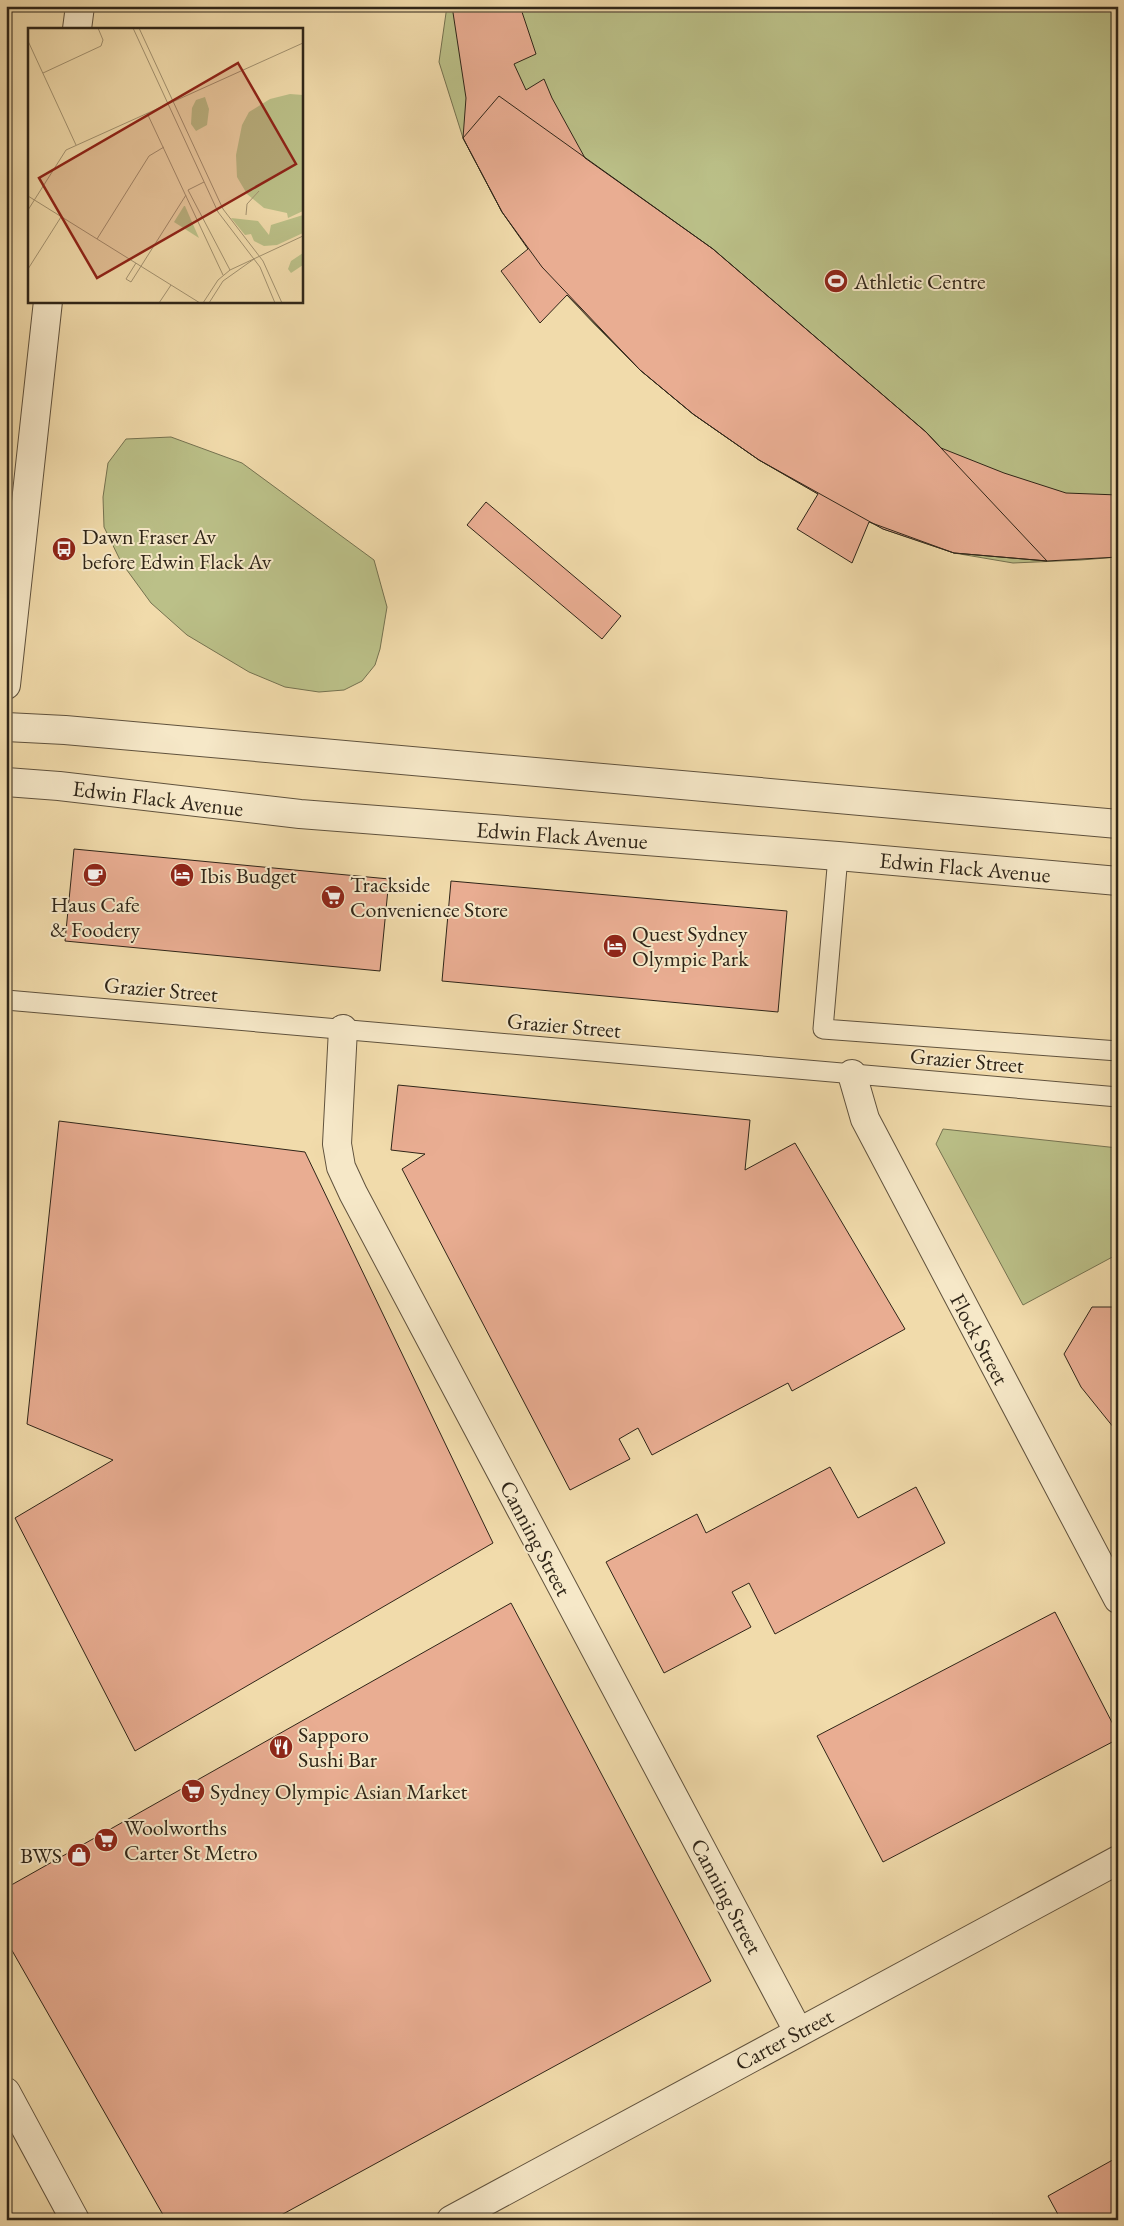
<svg xmlns="http://www.w3.org/2000/svg" width="1124" height="2226" font-family="'EB Garamond',serif">
  <rect width="100%" height="100%" fill="#f1dbab"/>
  <filter id="stains"><feTurbulence type="fractalNoise" baseFrequency=".004" numOctaves="4"/><feColorMatrix values="0 0 0 0 .2 0 0 0 0 .09 0 0 0 0 .02 0 0 0 .5 -.17"/></filter>
  <radialGradient id="worn" r=".72"><stop offset=".6" stop-color="#630" stop-opacity="0"/><stop offset="1" stop-color="#630" stop-opacity=".3"/></radialGradient>
  <path fill="#bbc088" stroke="#757250" d="M447 6H1118V557L1081 560 1013 563 954 553 883 529 823 497 759 460 693 414 640 370 594 324 567 295 502 212 463 138 439 62Z
    M171 437 242 463 374 560 387 607 380 649 375 665 362 681 344 690 319 692 285 687 249 672 187 635 151 603 121 562 104 527 103 497 108 463 126 439Z
    M943 1129 1118 1148V1254L1023 1305 936 1144Z"/>
  <path fill="#e9ad92" stroke="#2f2518" d="M452 6H520L536 54 514 64 526 90 544 79 552 98 585 158 713 249 926 432 941 448 1004 473 1066 493 1118 495V557L1047 561 954 553 869 522 852 563 797 529 818 494 759 460 693 414 640 370 567 295 540 323 501 271 528 249 502 212 463 138 466 98Z
    M499 96 713 249 926 432 1047 561 954 553 883 529 759 460 693 414 640 370 542 267 502 212 463 138Z
    M486 502 621 616 602 639 467 525Z
    M74 849 389 879 380 971 65 941Z
    M451 881 787 911 778 1012 442 981Z
    M398 1085 750 1120 745 1170 795 1143 905 1329 792 1391 788 1383 652 1455 638 1428 619 1439 630 1459 570 1490 402 1169 425 1154 391 1150Z
    M59 1121 305 1152 493 1543 135 1751 15 1518 113 1460 27 1424Z
    M1092 1307H1118V1433L1081 1387 1064 1354Z
    M830 1467 858 1518 916 1487 945 1543 775 1634 749 1583 732 1592 751 1627 664 1673 606 1562 697 1514 706 1533Z
    M511 1603 711 1981 272 2220H166L6 1940V1888Z
    M1055 1612 1118 1734V1739L883 1862 817 1736Z
    M1118 2157V2220H1061L1048 2196Z
    M993 2214 997 2220H982Z"/>
  <g fill="none" stroke-linecap="round" stroke-linejoin="round">
    <g stroke="#60523d" stroke-width="21">
      <path id="service" d="M838 856 823 1029 1118 1051
        M6 1000 1118 1097"/>
    </g>
    <g stroke="#60523d" stroke-width="30">
      <path id="minor" d="M77 29 80 6
        M6 685 48 301
        M343 1029 337 1144 341 1167 353 1193 798 2031
        M852 1074 865 1119 1118 1599
        M6 2092 75 2220
        M451 2220 1118 1860"/>
    </g>
    <g stroke="#60523d" stroke-width="30">
      <path id="tertiary" d="M6 727 65 730 1118 824
        M6 782 59 786 300 814 838 856 1118 881"/>
    </g>
    <use href="#service" stroke="#f6e8c8" stroke-width="19"/>
    <use href="#minor" stroke="#f6e8c8" stroke-width="28"/>
    <use href="#tertiary" stroke="#f6e8c8" stroke-width="28"/>
  </g>
  <defs>
    <g id="stadium-disc" transform="scale(1.25)"><circle r="9.5" fill="#8f2418" stroke="#f6e8c8"/><path d="M0-5a6.5 5 0 1 0 0 10a6.5 5 0 1 0 0-10ZM-3.5-1.8h7v3.6h-7Z" fill="#fff"/></g>
    <g id="bus-disc" transform="scale(1.25)"><circle r="9.5" fill="#8f2418" stroke="#f6e8c8"/><path d="M-5-6H5V4H4V6H2V4H-2V6H-4V4H-5ZM-3.5-4V0h7V-4ZM-3.5 1.2v1.5H-2V1.2ZM2 1.2v1.5H3.5V1.2Z" fill="#fff"/></g>
    <g id="cafe-disc" transform="scale(1.25)"><circle r="9.5" fill="#8f2418" stroke="#f6e8c8"/><path d="M-5.5-4.5H6V0H3Q3 3.5 0 3.5H-2.5Q-5.5 3.5-5.5 0ZM3-3.2v2h1.7v-2ZM-6 4.5H4V6H-6Z" fill="#fff"/></g>
    <g id="hotel-disc" transform="scale(1.25)"><circle r="9.5" fill="#8f2418" stroke="#f6e8c8"/><path d="M-6-4.5h1.5V1H6V5H4.5V3h-9V5H-6ZM-4 0a1.8 1.8 0 1 1 3.6 0ZM.5 0V-2.5h3Q6-2.5 6 0Z" fill="#fff"/></g>
    <g id="supermarket-disc" transform="scale(1.25)"><circle r="9.5" fill="#8f2418" stroke="#f6e8c8"/><path d="M-6-5.5h2.5l.6 2H6L4.5 2H-2.5L-4.4-4H-6ZM-1.5 3.2a1.3 1.3 0 1 0 .1 0ZM3 3.2a1.3 1.3 0 1 0 .1 0Z" fill="#fff"/></g>
    <g id="restaurant-disc" transform="scale(1.25)"><circle r="9.5" fill="#8f2418" stroke="#f6e8c8"/><path d="M-5-6h1v4h1v-4h1v4h1v-4h1v5L-1.5 .5V6h-2V.5L-5-1ZM5-6V6H3V1.5H1.5Q1.5-4 5-6Z" fill="#fff"/></g>
    <g id="shop-disc" transform="scale(1.25)"><circle r="9.5" fill="#8f2418" stroke="#f6e8c8"/><path d="M-5-2.5h2.3a2.7 3.5 0 0 1 5.4 0H5L5.5 6h-11ZM-1.5-2.5h3a1.5 2.3 0 0 0-3 0Z" fill="#fff"/></g>
  </defs>
  <g fill-rule="evenodd">
    <use href="#stadium-disc" x="836" y="281"/>
    <use href="#bus-disc" x="64" y="549"/>
    <use href="#cafe-disc" x="95" y="875"/>
    <use href="#hotel-disc" x="182" y="875"/>
    <use href="#supermarket-disc" x="333" y="897"/>
    <use href="#hotel-disc" x="615" y="946"/>
    <use href="#restaurant-disc" x="281" y="1747"/>
    <use href="#supermarket-disc" x="193" y="1791"/>
    <use href="#supermarket-disc" x="106" y="1840"/>
    <use href="#shop-disc" x="79" y="1855"/>
  </g>
  <g text-anchor="middle" stroke-width="4" stroke-linejoin="round" paint-order="stroke">
    <g font-size="22" fill="#2f2518" stroke="#f6e8c8" text-anchor="start">
      <text x="854" y="289">Athletic Centre</text>
      <text x="82" y="544">Dawn Fraser Av<tspan x="82" dy="25">before Edwin Flack Av</tspan></text>
      <text x="200" y="883">Ibis Budget</text>
      <text x="350" y="892">Trackside<tspan x="350" dy="25">Convenience Store</tspan></text>
      <text x="95" y="912" text-anchor="middle">Haus Cafe<tspan x="95" dy="25">&amp; Foodery</tspan></text>
      <text x="632" y="941">Quest Sydney<tspan x="632" dy="25">Olympic Park</tspan></text>
      <text x="298" y="1742">Sapporo<tspan x="298" dy="25">Sushi Bar</tspan></text>
      <text x="210" y="1799">Sydney Olympic Asian Market</text>
      <text x="124" y="1835">Woolworths<tspan x="124" dy="25">Carter St Metro</tspan></text>
      <text x="62" y="1863" text-anchor="end">BWS</text>
    </g>
    <g font-size="22" fill="#2f2518" stroke="#f6e8c8">
      <text transform="translate(158 798) rotate(7)" y="8">Edwin Flack Avenue</text>
      <text transform="translate(562 835) rotate(4)" y="8">Edwin Flack Avenue</text>
      <text transform="translate(965 867) rotate(5)" y="8">Edwin Flack Avenue</text>
      <text transform="translate(161 989) rotate(5)" y="8">Grazier Street</text>
      <text transform="translate(564 1025) rotate(5)" y="8">Grazier Street</text>
      <text transform="translate(967 1060) rotate(5)" y="8">Grazier Street</text>
      <text transform="translate(980 1339) rotate(62)" y="8">Flock Street</text>
      <text transform="translate(536 1538) rotate(62)" y="8">Canning Street</text>
      <text transform="translate(727 1896) rotate(62)" y="8">Canning Street</text>
      <text transform="translate(784 2039) rotate(-28)" y="8">Carter Street</text>
    </g>
  </g>
  <g transform="translate(28 28)">
    <rect width="275" height="275" fill="#f1dbab"/>
    <path d="M262 66 275 67V183L260 190 259 185 236 180 219 166 209 149 208 127 214 97 221 84 242 71ZM177 69 181 81 179 97 168 103 163 96 164 80 168 72ZM156 178H157L171 210 146 194ZM275 187V205L249 217 236 218 226 213 223 206 217 207 203 190 230 193 241 207 243 197ZM275 225V237L263 245 260 241 263 233Z" fill="#bbc088"/>
    <path fill="none" stroke="#a39270" stroke-width="1" d="M105 0 190 184 232 239 247 275M111 0 195 181 235 233 254 275M0 13 48 117M15 45 73 18 75 12 70 0M119 85 195 247M176 154 160 162 202 242M0 168 172 275M0 182 38 122 275 15M218 187 219 176 231 163M69 211 121 128 136 119M108 235 98 251 103 254 158 167M0 241 33 189M131 275 143 257M175 275 190 252 202 242 275 208M181 275 195 253 226 231"/>
    <path fill="#8f2418" fill-opacity="0.15" stroke="#8f2418" stroke-width="2.5" d="M210 35 268 136 69 250 11 150Z"/>
    <rect width="275" height="275" fill="none" stroke="#2f2518" stroke-width="2.5"/>
  </g>
  <rect width="1124" height="2226" fill="none" stroke="#f1dbab" stroke-width="25"/>
  <rect x="8" y="8" width="1109" height="2211" fill="none" stroke="#2f2518" stroke-width="2.5"/>
  <rect x="12" y="12" width="1099" height="2201" fill="none" stroke="#2f2518"/>
  <rect width="100%" height="100%" filter="url(#stains)"/>
  <rect width="100%" height="100%" fill="url(#worn)"/>
</svg>
